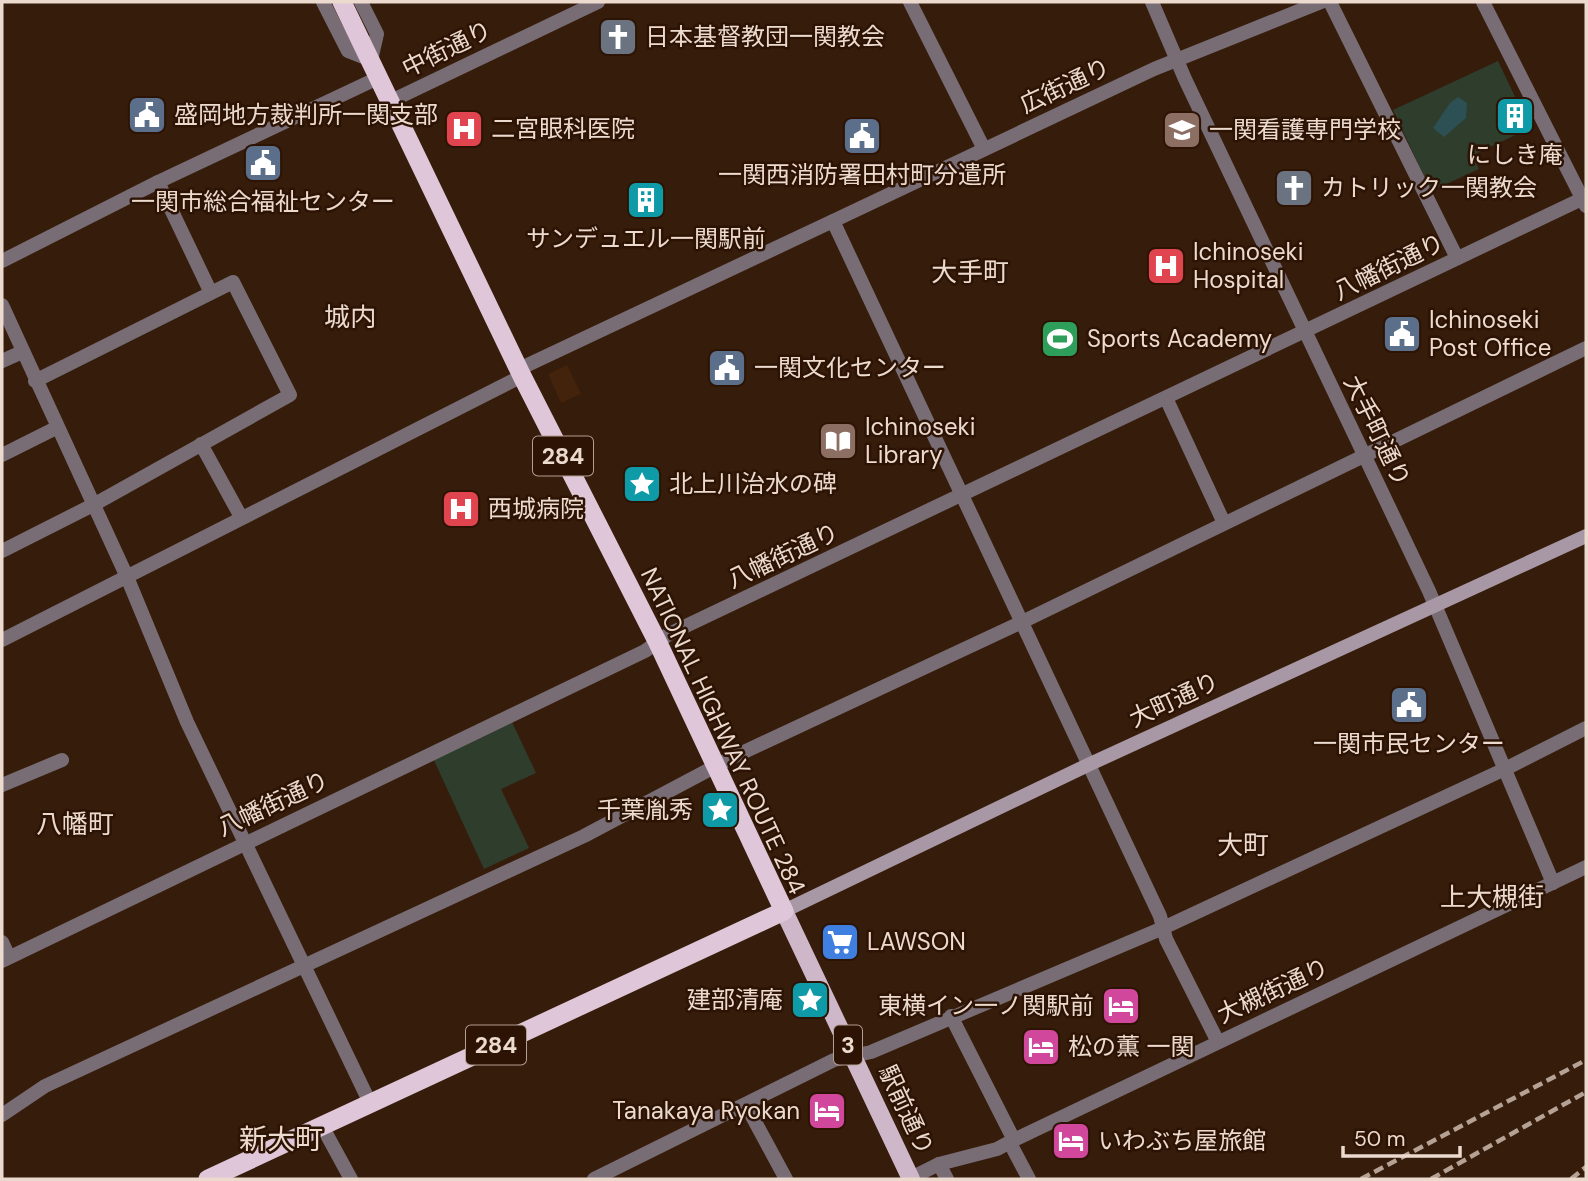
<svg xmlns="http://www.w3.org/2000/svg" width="1588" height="1181" font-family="'DM Sans','Noto Sans JP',sans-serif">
  <rect width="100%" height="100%" fill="#361c0b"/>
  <path fill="#43230c" d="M567 365 581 394 561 403 548 374Z"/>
  <path fill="#2f3d2d" d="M1498 61 1530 128 1473 155 1479 169 1431 191 1393 110Z
    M511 720 536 773 501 789 529 848 484 869 432 756Z"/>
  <path fill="#2c5053" d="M1458 97 1467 103 1466 118 1444 137 1433 128 1450 103Z"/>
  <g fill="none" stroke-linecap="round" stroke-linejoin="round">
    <path stroke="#786d75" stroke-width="14" d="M323 2 348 51 371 60 377 34 361 2
      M910 2 984 149
      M1330 2 1457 258
      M391 101 598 2
      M158 182 211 293
      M833 221 1154 69 1321 2
      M2 305 127 577 187 722 370 1103
      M2 361 22 352
      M1166 398 1224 523
      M201 444 241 517
      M2 455 56 428
      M2 551 93 505 290 395 233 282 35 381
      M2 640 522 376
      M1505 769 1586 728
      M2 785 62 760
      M2 942 9 957
      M951 1016 1014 1140 1586 867
      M746 1105 786 1179
      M2 1115 45 1086 584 836 731 758 1022 622 1586 348
      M322 1126 351 1179
      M1010 1143 1029 1179
      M939 1164 947 1179"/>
    <path stroke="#786d75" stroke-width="14" d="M1152 2 1185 79 1429 591 1553 883
      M1483 2 1586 206
      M2 261 158 182 380 77
      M519 369 833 221 1160 916 1166 939 1218 1042
      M2 961 645 651 669 634 1586 197
      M594 1179 834 1060 871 1052 1163 928 1505 769
      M909 1179 939 1164 997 1149 1014 1140"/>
    <path stroke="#a897a4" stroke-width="14" d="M784 911 1090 764 1586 536"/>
    <path stroke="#ceb7c8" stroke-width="18" d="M784 911 911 1179"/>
    <path stroke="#dfc6d8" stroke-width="19" d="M208 1179 784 911 658 643 522 376 342 2"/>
    <path stroke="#b6a295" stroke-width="4.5" stroke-dasharray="10 5" stroke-linecap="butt" d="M1361 1179 1586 1060
      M1431 1179 1586 1092
      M1571 1179 1586 1167"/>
  </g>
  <defs>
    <g id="church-square" transform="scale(2.0125)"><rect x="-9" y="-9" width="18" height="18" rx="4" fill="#6b7280" stroke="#2c1303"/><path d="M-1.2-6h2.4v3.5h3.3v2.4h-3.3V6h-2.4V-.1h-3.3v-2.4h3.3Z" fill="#fff"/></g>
    <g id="civic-square" transform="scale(2.0125)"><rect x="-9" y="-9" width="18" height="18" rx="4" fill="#5c6f8a" stroke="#2c1303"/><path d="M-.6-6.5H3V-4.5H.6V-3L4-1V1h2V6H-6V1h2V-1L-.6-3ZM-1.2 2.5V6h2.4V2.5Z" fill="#fff"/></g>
    <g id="building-square" transform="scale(2.0125)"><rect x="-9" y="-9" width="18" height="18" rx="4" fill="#0f9aa8" stroke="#2c1303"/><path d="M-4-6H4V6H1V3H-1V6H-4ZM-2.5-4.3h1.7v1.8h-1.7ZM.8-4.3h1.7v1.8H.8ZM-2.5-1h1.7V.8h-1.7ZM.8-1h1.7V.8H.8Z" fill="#fff"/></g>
    <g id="hospital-square" transform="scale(2.0125)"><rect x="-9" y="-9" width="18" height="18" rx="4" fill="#e0444e" stroke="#2c1303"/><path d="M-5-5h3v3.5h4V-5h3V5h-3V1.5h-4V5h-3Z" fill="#fff"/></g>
    <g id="university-square" transform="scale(2.0125)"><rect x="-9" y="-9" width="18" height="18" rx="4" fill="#8d6e63" stroke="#2c1303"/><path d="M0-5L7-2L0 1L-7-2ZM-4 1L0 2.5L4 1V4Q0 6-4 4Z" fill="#fff"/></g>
    <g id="stadium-square" transform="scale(2.0125)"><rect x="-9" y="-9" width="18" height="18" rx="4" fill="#2e9e5b" stroke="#2c1303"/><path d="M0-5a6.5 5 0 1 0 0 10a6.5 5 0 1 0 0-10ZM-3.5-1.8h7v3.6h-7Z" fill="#fff"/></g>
    <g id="library-square" transform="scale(2.0125)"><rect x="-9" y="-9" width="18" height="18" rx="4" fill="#8d6e63" stroke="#2c1303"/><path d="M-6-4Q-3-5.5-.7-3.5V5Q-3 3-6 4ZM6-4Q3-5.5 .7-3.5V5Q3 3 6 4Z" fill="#fff"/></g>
    <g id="sight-square" transform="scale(2.0125)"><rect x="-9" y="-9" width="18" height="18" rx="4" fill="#0f9aa8" stroke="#2c1303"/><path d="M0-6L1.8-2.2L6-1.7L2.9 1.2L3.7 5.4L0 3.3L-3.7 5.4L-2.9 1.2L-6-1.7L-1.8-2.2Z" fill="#fff"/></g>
    <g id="supermarket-square" transform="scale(2.0125)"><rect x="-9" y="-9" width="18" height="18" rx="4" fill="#3f7fe0" stroke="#2c1303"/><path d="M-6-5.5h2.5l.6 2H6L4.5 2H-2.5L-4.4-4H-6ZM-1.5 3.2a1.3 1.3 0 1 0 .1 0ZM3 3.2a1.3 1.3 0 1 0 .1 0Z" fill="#fff"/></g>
    <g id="hotel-square" transform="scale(2.0125)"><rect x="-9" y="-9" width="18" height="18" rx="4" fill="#d1479c" stroke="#2c1303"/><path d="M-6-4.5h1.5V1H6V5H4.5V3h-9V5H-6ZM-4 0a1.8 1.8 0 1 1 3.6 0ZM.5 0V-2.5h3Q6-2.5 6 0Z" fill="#fff"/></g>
  </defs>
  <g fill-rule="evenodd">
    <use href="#church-square" x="618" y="37"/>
    <use href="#civic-square" x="147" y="115"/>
    <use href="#building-square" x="1515" y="116"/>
    <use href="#hospital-square" x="464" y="129"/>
    <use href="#university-square" x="1182" y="130"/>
    <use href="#civic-square" x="862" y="136"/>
    <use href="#civic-square" x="263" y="163"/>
    <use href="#church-square" x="1294" y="188"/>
    <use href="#building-square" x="646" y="200"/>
    <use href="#hospital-square" x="1166" y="266"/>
    <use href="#civic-square" x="1402" y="334"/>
    <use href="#stadium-square" x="1060" y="339"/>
    <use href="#civic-square" x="727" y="368"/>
    <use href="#library-square" x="838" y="441"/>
    <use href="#sight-square" x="642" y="484"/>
    <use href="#hospital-square" x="461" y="509"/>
    <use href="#civic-square" x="1409" y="705"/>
    <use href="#sight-square" x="720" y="810"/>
    <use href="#supermarket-square" x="840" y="942"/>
    <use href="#sight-square" x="810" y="1000"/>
    <use href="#hotel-square" x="1121" y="1006"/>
    <use href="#hotel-square" x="1041" y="1047"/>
    <use href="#hotel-square" x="827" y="1111"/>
    <use href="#hotel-square" x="1071" y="1141"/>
  </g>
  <g text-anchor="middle" stroke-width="5" stroke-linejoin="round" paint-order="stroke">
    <g fill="#2c1303" stroke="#b29e92" stroke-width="2">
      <rect x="533" y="436.5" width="60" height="39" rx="5"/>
      <rect x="466" y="1025.5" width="60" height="39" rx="5"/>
      <rect x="834" y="1025.5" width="28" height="39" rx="5"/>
    </g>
    <g font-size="23" font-weight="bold" fill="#ecdacf">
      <text x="563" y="464">284</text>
      <text x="496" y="1053">284</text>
      <text x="848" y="1053">3</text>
    </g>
    <g font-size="24" fill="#ecdacf" stroke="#2c1303" text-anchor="start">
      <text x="645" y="45">日本基督教団一関教会</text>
      <text x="174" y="123">盛岡地方裁判所一関支部</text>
      <text x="491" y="137">二宮眼科医院</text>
      <text x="1209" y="138">一関看護専門学校</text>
      <text x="1515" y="163" text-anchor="middle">にしき庵</text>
      <text x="862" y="183" text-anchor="middle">一関西消防署田村町分遣所</text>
      <text x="1321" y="196">カトリック一関教会</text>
      <text x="263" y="210" text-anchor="middle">一関市総合福祉センター</text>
      <text x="646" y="247" text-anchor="middle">サンデュエル一関駅前</text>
      <text x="1193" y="260">Ichinoseki<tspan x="1193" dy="28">Hospital</tspan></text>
      <text x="1429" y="328">Ichinoseki<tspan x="1429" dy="28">Post Office</tspan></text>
      <text x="1087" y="347">Sports Academy</text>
      <text x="754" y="376">一関文化センター</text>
      <text x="865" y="435">Ichinoseki<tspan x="865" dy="28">Library</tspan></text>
      <text x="669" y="492">北上川治水の碑</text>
      <text x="488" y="517">西城病院</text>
      <text x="1409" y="752" text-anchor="middle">一関市民センター</text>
      <text x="693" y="818" text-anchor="end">千葉胤秀</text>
      <text x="867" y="950">LAWSON</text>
      <text x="783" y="1008" text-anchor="end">建部清庵</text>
      <text x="1094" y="1014" text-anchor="end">東横イン一ノ関駅前</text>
      <text x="1068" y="1055">松の薫 一関</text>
      <text x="800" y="1119" text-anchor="end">Tanakaya Ryokan</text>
      <text x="1098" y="1149">いわぶち屋旅館</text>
    </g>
    <g font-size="24" fill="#ecdacf" stroke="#2c1303">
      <text transform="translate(447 49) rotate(-26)" y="8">中街通り</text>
      <text transform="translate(1065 86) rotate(-25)" y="8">広街通り</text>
      <text transform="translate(1389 267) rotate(-26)" y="8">八幡街通り</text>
      <text transform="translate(1377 431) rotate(64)" y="8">大手町通り</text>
      <text transform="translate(783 556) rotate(-25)" y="8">八幡街通り</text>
      <text transform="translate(1174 700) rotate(-25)" y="8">大町通り</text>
      <text transform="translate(723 731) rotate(65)" y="8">NATIONAL HIGHWAY ROUTE 284</text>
      <text transform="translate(273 804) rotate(-25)" y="8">八幡街通り</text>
      <text transform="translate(1273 991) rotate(-25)" y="8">大槻街通り</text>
      <text transform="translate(906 1110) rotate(65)" y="8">駅前通り</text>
    </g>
    <g font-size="26" fill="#ecdacf" stroke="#2c1303">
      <text x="970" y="281">大手町</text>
      <text x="350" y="326">城内</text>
      <text x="75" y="833">八幡町</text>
      <text x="1243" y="854">大町</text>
      <text x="1492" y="906">上大槻街</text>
    </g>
    <g font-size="28" fill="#ecdacf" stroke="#2c1303">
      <text x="281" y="1149">新大町</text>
    </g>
  </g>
  <rect width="1588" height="1181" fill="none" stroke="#ecdacf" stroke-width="7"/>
  <path d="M1343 1146v10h117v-10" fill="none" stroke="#ecdacf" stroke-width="3.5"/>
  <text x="1354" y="1146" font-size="21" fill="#ecdacf" stroke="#2c1303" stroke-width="5" paint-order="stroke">50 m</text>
</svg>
